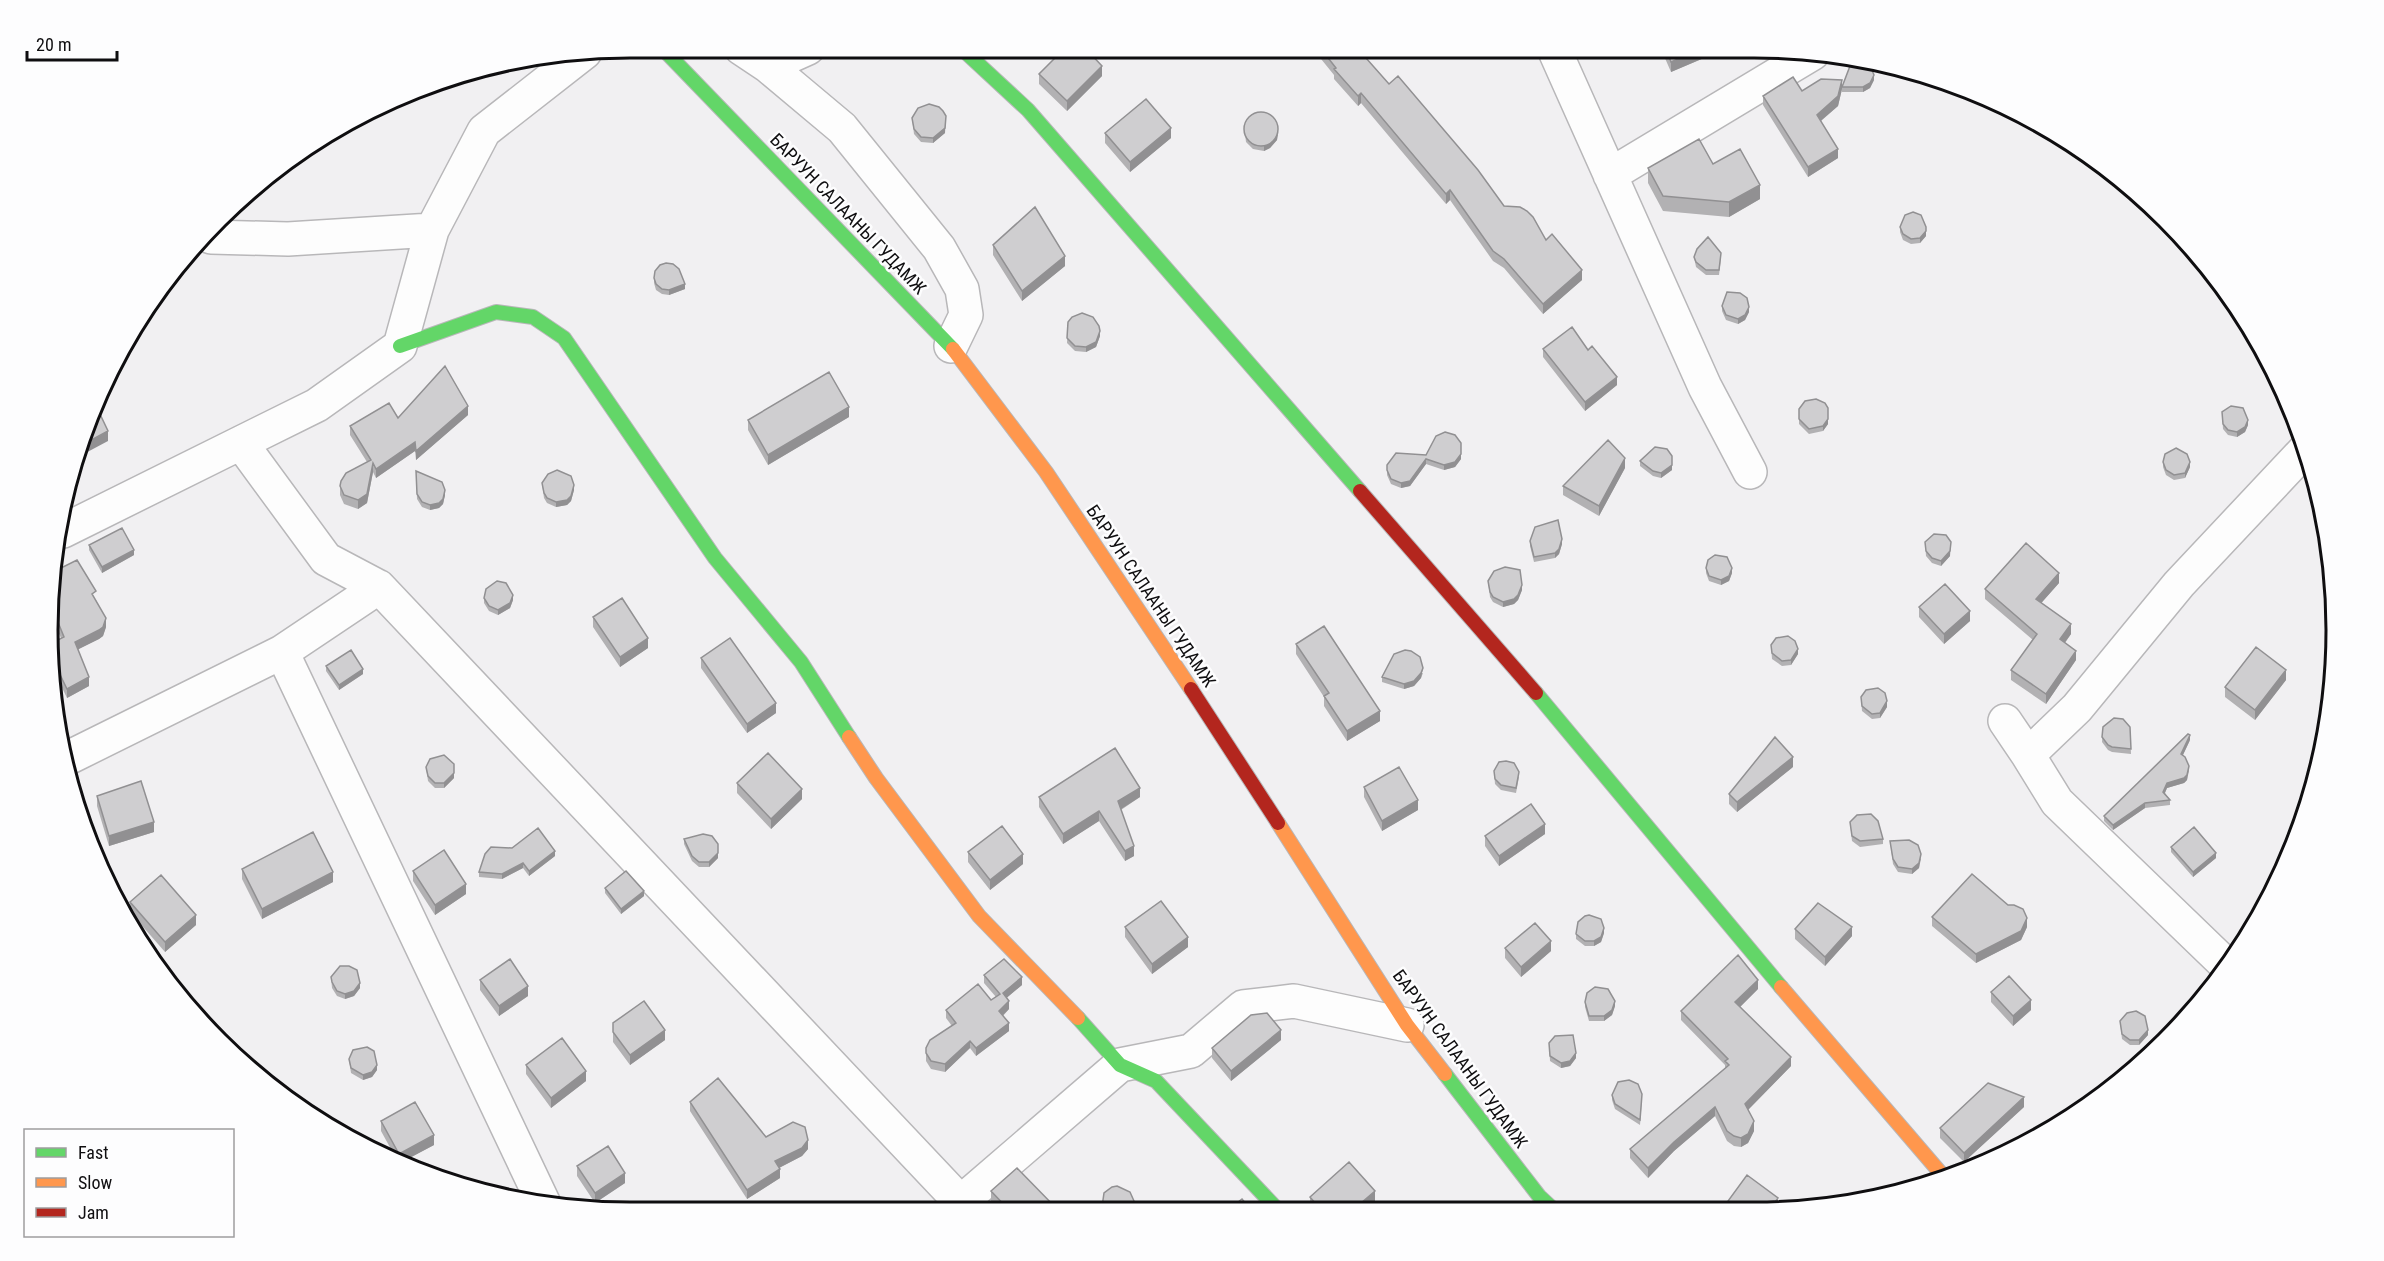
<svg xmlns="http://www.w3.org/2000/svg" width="2384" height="1261" font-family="'Roboto Condensed',sans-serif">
  <rect width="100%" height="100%" fill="#f1f0f2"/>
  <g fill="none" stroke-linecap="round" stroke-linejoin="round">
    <g stroke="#b8b7b9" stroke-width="36">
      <path id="street" d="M741 48 768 66 842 128 939 248 962 289 966 315 951 346
        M1554 49 1705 387 1750 472
        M768 66 808 48
        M1610 175 1813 53
        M211 237 288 239 432 230
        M241 443 326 559 379 587
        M63 531 317 405 400 346 432 230 484 131 585 52
        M282 652 544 1204
        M2005 721 2028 755
        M70 757 282 652 379 587 969 1211
        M2225 964 2057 802 2028 755 2077 708 2179 584 2306 449
        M961 1202 1120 1065 1191 1051 1243 1007 1294 1001 1407 1025"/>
    </g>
    <g stroke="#b8b7b9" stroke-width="16">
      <path id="fast" d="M662 48 953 349
        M961 48 1028 110 1360 491
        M400 346 496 312 533 317 564 338 715 558 801 662 849 737
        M1536 693 1781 987
        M1078 1018 1120 1065 1156 1081 1278 1210
        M1445 1074 1539 1196 1553 1209"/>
    </g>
    <g stroke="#b8b7b9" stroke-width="16">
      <path id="slow" d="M953 349 1046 472 1191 689
        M849 737 876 778 979 916 1078 1018
        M1278 823 1407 1025 1445 1074
        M1781 987 1944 1177"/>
    </g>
    <g stroke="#b8b7b9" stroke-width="16">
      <path id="jam" d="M1360 491 1536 693
        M1191 689 1278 823"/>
    </g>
    <use href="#street" stroke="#fdfdfd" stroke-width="33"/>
    <use href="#fast" stroke="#63d668" stroke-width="14"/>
    <use href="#slow" stroke="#ff974d" stroke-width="14"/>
    <use href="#jam" stroke="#b3261e" stroke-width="14"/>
  </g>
  <path fill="#b2b1b3" d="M1313 49H1358L1389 84 1504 206 1546 240 1582 280 1543 314 1504 268 1493 261 1450 200 1446 204 1361 103 1358 106 1334 79V75Z
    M1661 49H1734L1713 59 1711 55 1671 72Z
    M1039 74 1102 76 1067 111 1039 84Z
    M1874 80 1870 88 1863 92H1842V87Z
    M1842 89 1838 106 1821 121 1838 158 1808 177 1763 105V96Z
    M912 118 945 133 933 143 921 142 914 134Z
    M1244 125 1278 135 1277 140 1270 148 1264 151 1253 149 1246 142Z
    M1105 133 1171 138 1130 172 1105 143Z
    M1713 164 1760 199 1729 217 1663 211 1648 183V168Z
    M1900 227 1926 232V236L1920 243 1911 244 1903 240 1900 232Z
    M993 245 1065 266 1022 301 993 255Z
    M1694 257 1721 258 1719 275H1706L1696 267Z
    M654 278 685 289 669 295 662 294 656 290 654 283Z
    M1722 306 1749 312 1745 320 1738 324 1726 320 1722 311Z
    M1068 322 1100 336 1096 347 1086 352 1075 351 1067 343Z
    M1543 349 1588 350 1617 385 1585 411 1543 357Z
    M1799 409 1828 424 1823 431 1809 434 1799 424Z
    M2222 412 2248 425 2245 432 2237 437 2228 435 2223 429Z
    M468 415 416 460 415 451 376 478 373 472 367 503 358 509 344 504 340 495V486L367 462 350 435V426L398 418Z
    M849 417 768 465 748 430V420Z
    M1396 453 1461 459 1455 467 1444 470 1426 464 1410 486 1401 488 1391 484 1387 475V465Z
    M1640 461 1672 470 1661 478 1653 476 1640 466Z
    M2163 462 2190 467 2185 478 2174 480 2166 475 2163 467Z
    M1625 468 1599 516 1563 495V486Z
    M416 471 445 495 443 504 439 508 430 510 422 507 417 499Z
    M542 483 574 490 571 501 567 505 556 507 547 503 544 498Z
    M1530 541 1562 544 1559 554 1555 558 1534 562 1530 546Z
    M1925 542 1950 556 1941 566 1932 563 1926 556Z
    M89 545 134 555 102 573 89 550Z
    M1706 568 1732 573 1729 581 1721 585 1709 581 1706 573Z
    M59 569 96 600 106 627 103 636 99 639 78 649 89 686 67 698 50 663 52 643 61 638 54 623Z
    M1488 581 1522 590 1518 600 1514 604 1503 607 1493 602 1490 597Z
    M2059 583 2041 603 2071 634 2065 643 2076 660 2046 704 2011 680V670L2033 640 1985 599V589Z
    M484 598 513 600 510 608 498 615 489 611 484 603Z
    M1919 607 1970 621 1944 644 1919 617Z
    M593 617 648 648 620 667 593 627Z
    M1296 644 1380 721 1347 741 1324 706V697L1296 654Z
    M1771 645 1798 654 1791 665 1782 666 1772 659Z
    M701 658 776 713 747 733 701 668Z
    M326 666 363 674 339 690 326 671Z
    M1423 673 1421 678 1414 686 1404 689 1382 682V677Z
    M2286 680 2255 720 2225 697V687Z
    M1861 697 1887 707 1880 718 1872 719 1862 711Z
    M2103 727H2130L2131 754 2112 752 2108 750 2102 742Z
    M2190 740 2183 755 2189 771 2187 780 2184 783 2167 788 2165 793 2170 800V805L2145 808 2113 830 2104 821V816Z
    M426 767 454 778 444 788H435L428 781Z
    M1793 767 1737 812 1729 804V794Z
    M1494 771 1519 777 1516 793 1501 790 1495 784Z
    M737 783 802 799 771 829 737 793Z
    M1364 787 1418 810 1382 831 1364 797Z
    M97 796 154 832 109 846 97 806Z
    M1039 797H1140L1121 810 1134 856 1125 861 1099 821 1063 844 1039 807Z
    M1850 822 1883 839V844L1860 847 1852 841Z
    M1545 834 1499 866 1485 846V836Z
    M684 839 718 858 709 867H699L692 861 684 844Z
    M1890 841 1921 859 1919 868 1912 874 1898 872 1893 864Z
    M2171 847 2216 858 2193 877 2171 852Z
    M968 852 1023 864 990 890 968 862Z
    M555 856 529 876 523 868 502 879 479 877V872Z
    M242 869 333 882 262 919 242 879Z
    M413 871 466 894 435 915 413 881Z
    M605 888 644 896 621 914 605 893Z
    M130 902 196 925 165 952 130 912Z
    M2008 905 2027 927 2021 940 1976 963 1932 926V917Z
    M1125 927 1188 947 1152 974 1125 937Z
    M1795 929 1852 936 1825 966 1795 939Z
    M1604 933 1601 942 1594 946H1585L1576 939V934Z
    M1505 948 1551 951 1521 977 1505 958Z
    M984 975 1022 985 1006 998 1009 1009 1003 1016 1009 1031 976 1056 970 1048 945 1072 931 1069 926 1061V1048L952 1026 946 1018V1010L991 1000 996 997 984 983Z
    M331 977 360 988 354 996 345 999 337 996 332 988Z
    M480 980 528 996 499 1016 480 990Z
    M1758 989 1740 1007 1791 1066 1748 1110 1754 1131 1748 1143 1741 1147 1734 1146 1727 1141 1715 1116 1674 1151 1648 1178 1630 1158V1149L1725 1068V1065L1681 1020V1011Z
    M1991 992 2031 1010 2013 1026 1991 1002Z
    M1585 1002 1615 1006 1612 1015 1604 1021H1589L1585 1007Z
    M2120 1021 2148 1035 2139 1045H2130L2122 1039Z
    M613 1023 665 1040 630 1065 613 1042Z
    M1281 1040 1231 1081 1212 1058V1048Z
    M1549 1043 1576 1058 1570 1066 1561 1068 1550 1061Z
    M349 1059 377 1070 372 1077 363 1080 351 1073Z
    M526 1065 586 1081 551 1108 526 1074Z
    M1612 1095 1642 1099 1640 1125 1615 1109 1612 1100Z
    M690 1102 766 1137 808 1149 802 1156 779 1168 780 1178 747 1199 690 1111Z
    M2024 1107 1964 1162 1940 1138V1128Z
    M381 1121 434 1145 400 1163 398 1162 381 1131Z
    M577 1166 625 1183 595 1203 577 1176Z
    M991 1191 1058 1210 1000 1211 991 1201Z
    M1310 1197 1375 1201 1365 1209 1312 1210 1310 1207Z
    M1728 1201 1778 1208H1728Z"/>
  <path fill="#919092" d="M1701 49H1711V55L1671 72V62Z
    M1713 49H1734L1713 59Z
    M1102 66V76L1067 111V101Z
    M1874 75V80L1870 88 1863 92V87Z
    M1842 80V89L1838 106 1817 124V115Z
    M1361 93V103L1358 106V96Z
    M946 116 945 133 933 143V138Z
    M1171 128V138L1130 172V162Z
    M1278 130 1277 140 1270 148 1264 151V146Z
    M1838 149V158L1808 177V167Z
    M1760 185V199L1729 217V202Z
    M1450 190V200L1446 204V194Z
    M1926 227V236L1920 243V238Z
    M1065 256V266L1022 301V291Z
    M1582 270V280L1543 314V304Z
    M685 284V289L669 295V290Z
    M1749 307V312L1745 320 1738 324V319Z
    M1100 331V336L1096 347 1086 352V347Z
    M1617 377V385L1585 411V402Z
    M468 406V415L416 460V451Z
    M849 407V417L768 465V455Z
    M1828 419V424L1823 431V426Z
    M2248 420V425L2245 432 2237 437V432Z
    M108 431V441L78 457 84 444Z
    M415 442V451L376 478V469Z
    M1461 454V459L1455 467 1444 470V465Z
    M1672 456V470L1661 478V473Z
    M1625 458V468L1599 516V506Z
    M1426 459V464L1410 486 1401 488V483Z
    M2190 462V467L2185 478V473Z
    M373 463V472L367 503 358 509V500Z
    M574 485V490L571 501 567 505 556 507V502Z
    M445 490V495L443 504 439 508 430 510V505Z
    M1562 539V544L1559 554 1555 558V553Z
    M1951 542 1950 556 1941 566V561Z
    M134 550V555L102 573V567Z
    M1732 568V573L1729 581 1721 585V580Z
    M2059 573V583L2036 609V599Z
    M1522 585V590L1518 600 1514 604 1503 607V602Z
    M513 595V600L510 608 498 615V610Z
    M1970 611V621L1944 644V634Z
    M106 618V627L103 636 99 639 75 651V642Z
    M2071 624V634L2060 649V639Z
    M648 638V648L620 667V657Z
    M1798 649V654L1791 665V660Z
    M2076 651V660L2046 704V694Z
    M1423 668 1421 678 1414 686 1404 689V684Z
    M363 669V674L339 690V685Z
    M2286 670V680L2255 720V710Z
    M89 677V686L67 698V689Z
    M1887 701V707L1880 718V713Z
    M776 703V713L747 733V724Z
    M1380 711V721L1347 741V731Z
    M2190 735V740L2181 759V754Z
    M1793 757V767L1737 812V802Z
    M2189 766 2187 780 2184 783 2167 788 2163 797V792L2167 783Z
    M454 773V778L444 788V783Z
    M1140 788V797L1118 811V801Z
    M802 789V799L771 829V819Z
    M1418 800V810L1382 831V821Z
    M2145 803V808L2113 830V825Z
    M1099 811V821L1063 844V834Z
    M154 822V832L109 846V836Z
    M1545 824V834L1499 866V856Z
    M1134 846V856L1125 861V851Z
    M555 851V856L529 876V871Z
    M718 853V858L709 867V862Z
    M2216 853V858L2193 877V872Z
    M1023 854V864L990 890V880Z
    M1921 854 1919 868 1912 874V869Z
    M523 863V868L502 879V874Z
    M333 872V882L262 919V909Z
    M466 884V894L435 915V905Z
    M644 891V896L621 914V909Z
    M196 915V925L165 952V942Z
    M2027 918V927L2021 940 1976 963V954Z
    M1852 927V936L1825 966V957Z
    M1604 928V933L1601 942 1594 946V941Z
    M1188 937V947L1152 974V964Z
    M1551 941V951L1521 977V967Z
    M1022 977V985L1003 1001V993Z
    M1758 980V989L1735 1012V1002Z
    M360 983V988L354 996 345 999V994Z
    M528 986V996L499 1016V1006Z
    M2031 1000V1010L2013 1026V1016Z
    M1009 1001V1009L999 1019V1011Z
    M1615 1001V1006L1612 1015 1604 1021V1016Z
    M1009 1023V1031L976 1056V1048Z
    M665 1030V1040L630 1065V1055Z
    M1281 1030V1040L1231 1081V1071Z
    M2148 1030V1035L2139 1045V1040Z
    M970 1041V1048L945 1072V1064Z
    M1576 1053V1058L1570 1066 1561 1068V1063Z
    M1791 1057V1066L1745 1113V1104Z
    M377 1065V1070L372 1077 363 1080V1075Z
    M586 1071V1081L551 1108V1098Z
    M2024 1097V1107L1964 1162V1153Z
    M1715 1107V1116L1674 1151 1648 1178V1168L1674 1142Z
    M1754 1121V1131L1748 1143 1741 1147V1138Z
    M434 1135V1145L400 1163H399V1154Z
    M808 1140V1149L802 1156 775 1170V1161Z
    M780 1169V1178L747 1199V1190Z
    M625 1173V1183L595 1203V1193Z
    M1375 1191V1201L1365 1209H1354Z
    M1778 1198V1208H1771Z"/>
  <path fill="#cfced0" stroke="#919092" stroke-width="1.5" d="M1065 48H1085L1102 66 1067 101 1039 74Z
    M1321 49H1358L1389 84 1398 76 1478 170 1504 206 1520 207 1527 211 1533 217 1546 240 1552 234 1582 270 1543 304 1504 259 1493 251 1450 190 1446 194 1361 93 1358 96 1334 69 1336 68Z
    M1666 49H1701L1671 62Z
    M1856 61 1869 63 1874 75 1870 83 1863 87H1842L1850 66Z
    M1793 77 1802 91 1821 79 1842 80 1838 96 1817 115 1838 149 1808 167 1763 96Z
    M1146 99 1171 128 1130 162 1105 133Z
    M929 104 939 107 943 111 946 116 945 128 933 138 921 137 914 129 912 118 918 108Z
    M1244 129a17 17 0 1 1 34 0a17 17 0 1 1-34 0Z
    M1699 139 1713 164 1740 149 1760 185 1729 202 1663 196 1648 168Z
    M1035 207 1065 256 1022 291 993 245Z
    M1913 212 1921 215 1926 227V231L1920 238 1911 239 1903 234 1900 227 1905 215Z
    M1708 237 1721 253 1719 270H1706L1696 262 1694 257 1697 249Z
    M666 263 673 264 679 269 685 284 669 290 662 289 656 284 654 278 655 271 660 265Z
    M1727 292 1740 293 1747 298 1749 307 1745 315 1738 319 1726 315 1722 306Z
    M1082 313 1093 317 1099 326 1100 331 1096 342 1086 347 1075 346 1067 338 1068 322 1072 317Z
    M1572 327 1588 350 1592 346 1617 377 1585 402 1543 349Z
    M445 366 468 406 416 451 415 442 376 469 373 463 367 494 358 500 344 495 340 486 341 481 346 473 371 460 350 426 389 403 398 418Z
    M829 372 849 407 768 455 748 420Z
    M1816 399 1825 403 1828 408V419L1823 426 1809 429 1799 419V409L1805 401Z
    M2231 406 2243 408 2248 420 2245 427 2237 432 2228 430 2223 424 2222 412Z
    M99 412 108 431 84 444Z
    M1445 432 1455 435 1461 443V454L1455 462 1444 465 1426 459 1410 481 1401 483 1391 479 1387 470V465L1396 453 1426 455 1436 436Z
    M1608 440 1625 458 1599 506 1563 486Z
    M1655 447 1667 449 1672 456V465L1661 473 1653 471 1640 461Z
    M2176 448 2187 454 2190 462 2185 473 2174 475 2166 470 2163 462 2165 454Z
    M557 470 571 476 574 485 571 496 567 500 556 502 547 498 544 493 542 483 548 474Z
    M416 471 442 482 445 490 443 499 439 503 430 505 422 502 417 494Z
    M1558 520 1562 539 1559 549 1555 553 1534 557 1530 541 1535 527Z
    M122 528 134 550 102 567 89 545Z
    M1934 534 1946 535 1951 542 1950 551 1941 561 1932 558 1926 551 1925 542Z
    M2026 543 2059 573 2036 599 2071 624 2060 639 2076 651 2046 694 2011 670 2037 634 1985 589Z
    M1715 555 1727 557 1732 568 1729 576 1721 580 1709 576 1706 568 1708 560Z
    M77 560 96 591 92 594 106 618 103 627 99 630 75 642 89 677 67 689 51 656 52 643 64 637 55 615 59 569Z
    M1505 567 1520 570 1522 585 1518 595 1514 599 1503 602 1493 597 1490 592 1488 581 1494 571Z
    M497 581 506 583 513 595 510 603 498 610 489 606 484 598 486 589Z
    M1945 584 1970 611 1944 634 1919 607Z
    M622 598 648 638 620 657 593 617Z
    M1324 626 1380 711 1347 731 1324 696 1329 693 1296 644Z
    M1788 636 1795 641 1798 649 1791 660 1782 661 1772 653 1771 645 1776 638Z
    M730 638 776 703 747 724 701 658Z
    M2256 647 2286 670 2255 710 2225 687Z
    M351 650 363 669 339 685 326 666Z
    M1405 650 1411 651 1420 657 1423 668 1421 673 1414 681 1404 684 1382 677 1394 654Z
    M1878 688 1885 693 1887 701 1880 713 1872 714 1862 706 1861 697 1866 690Z
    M2114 718 2123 719 2130 727 2131 749 2112 747 2108 745 2102 737 2103 727Z
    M2188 734 2190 735 2181 754 2185 757 2189 766 2187 775 2184 778 2167 783 2163 792 2170 800 2145 803 2113 825 2104 816Z
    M1775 737 1793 757 1737 802 1729 794Z
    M1115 748 1140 788 1118 801 1134 846 1125 851 1099 811 1063 834 1039 797Z
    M768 753 802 789 771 819 737 783Z
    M444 755 454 764V773L444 783H435L428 776 426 767 430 759Z
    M1506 761 1514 763 1519 772 1516 788 1501 785 1495 779 1494 771 1499 762Z
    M1399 767 1418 800 1382 821 1364 787Z
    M141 781 154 822 109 836 97 796Z
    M1531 804 1545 824 1499 856 1485 836Z
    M1871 814 1878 821 1883 839 1860 841 1852 836 1850 822 1857 815Z
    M1002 826 1023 854 990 880 968 852Z
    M2194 827 2216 853 2193 872 2171 847Z
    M538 828 555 851 529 871 523 863 502 874 479 872 485 854 491 847 512 848Z
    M313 832 333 872 262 909 242 869Z
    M703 834 712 836 718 844V853L709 862H699L692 856 684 839Z
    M1909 840 1918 845 1921 854 1919 863 1912 869 1898 867 1893 859 1890 841Z
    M444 850 466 884 435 905 413 871Z
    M626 871 644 891 621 909 605 888Z
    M1972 874 2008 905H2014L2023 909 2027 918 2021 931 1976 954 1932 917Z
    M161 875 196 915 165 942 130 902Z
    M1161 901 1188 937 1152 964 1125 927Z
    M1818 903 1852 927 1825 957 1795 929Z
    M1589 915 1601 919 1604 928 1601 937 1594 941H1585L1576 934 1578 922 1585 916Z
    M1535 923 1551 941 1521 967 1505 948Z
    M1738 955 1758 980 1735 1002 1791 1057 1745 1104 1754 1121 1748 1134 1741 1138 1734 1136 1727 1131 1715 1107 1674 1142 1648 1168 1630 1149 1729 1065 1725 1061 1728 1059 1681 1011Z
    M510 959 528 986 499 1006 480 980Z
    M1004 959 1022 977 1003 993 1009 1001 999 1011 1009 1023 976 1048 970 1041 945 1064 931 1061 926 1053V1048L930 1040 956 1023 946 1010 978 984 991 1000 1000 994 984 975Z
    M340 966H349L357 970 360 983 354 991 345 994 337 991 332 982 331 977Z
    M2009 976 2031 1000 2013 1016 1991 992Z
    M1595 987 1608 989 1615 1001 1612 1010 1604 1016H1589L1585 1002 1587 993Z
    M644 1001 665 1030 630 1055 613 1032V1023Z
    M2136 1011 2145 1016 2148 1030 2139 1040H2130L2122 1034 2120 1021 2127 1013Z
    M1267 1013 1281 1030 1231 1071 1212 1048 1251 1015Z
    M1573 1035 1576 1053 1570 1061 1561 1063 1550 1056 1549 1043 1555 1036Z
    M562 1038 586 1071 551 1098 526 1065Z
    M367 1047 374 1051 377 1065 372 1072 363 1075 351 1068 349 1059 353 1050Z
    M718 1078 766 1137 793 1122 805 1127 808 1140 802 1148 775 1161 780 1169 747 1190 690 1102Z
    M1629 1080 1638 1084 1642 1094 1640 1120 1615 1104 1612 1095 1618 1082Z
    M1988 1083 2024 1097 1964 1153 1940 1128Z
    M415 1102 434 1135 399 1154 381 1121Z
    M608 1146 625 1173 595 1193 577 1166Z
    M1349 1162 1375 1191 1354 1209 1321 1210 1310 1197Z
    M1017 1168 1058 1210H1009L991 1191Z
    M1747 1175 1778 1198 1771 1208H1737L1728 1201Z
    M1117 1186 1130 1192 1134 1201 1131 1210H1105L1102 1207 1104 1193 1112 1187Z
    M1242 1199 1251 1210H1228Z
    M693 1203 702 1205 707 1211H681L684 1207Z
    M841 1207 844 1211H836Z"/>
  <g text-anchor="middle" stroke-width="5" stroke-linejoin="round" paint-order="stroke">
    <g font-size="18" fill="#0f0e10" stroke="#fdfdfe">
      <text transform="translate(848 214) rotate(46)" y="6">БАРУУН САЛААНЫ ГУДАМЖ</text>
      <text transform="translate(1151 596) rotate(56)" y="6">БАРУУН САЛААНЫ ГУДАМЖ</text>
      <text transform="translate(1460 1059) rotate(54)" y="6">БАРУУН САЛААНЫ ГУДАМЖ</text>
    </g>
  </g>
  <path d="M0 0H2384V1261H0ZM630 58H1754A572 572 0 0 1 2326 630V630A572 572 0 0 1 1754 1202H630A572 572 0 0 1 58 630V630A572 572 0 0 1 630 58Z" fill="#fdfdfe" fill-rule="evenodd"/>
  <path fill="none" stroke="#0f0e10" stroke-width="3" d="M630 58H1754A572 572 0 0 1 2326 630V630A572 572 0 0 1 1754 1202H630A572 572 0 0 1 58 630V630A572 572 0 0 1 630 58Z"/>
  <rect x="24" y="1129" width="210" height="108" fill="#fdfdfe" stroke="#9e9d9f" stroke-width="1.5"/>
  <rect x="36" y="1148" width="30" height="9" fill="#63d668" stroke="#9e9d9f" stroke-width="1.5"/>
  <text x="78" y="1159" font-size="18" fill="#0f0e10">Fast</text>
  <rect x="36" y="1178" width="30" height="9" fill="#ff974d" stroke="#9e9d9f" stroke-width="1.5"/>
  <text x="78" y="1189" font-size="18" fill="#0f0e10">Slow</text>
  <rect x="36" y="1208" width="30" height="9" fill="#b3261e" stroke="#9e9d9f" stroke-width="1.5"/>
  <text x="78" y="1219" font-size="18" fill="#0f0e10">Jam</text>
  <path d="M27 51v9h90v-9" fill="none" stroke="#0f0e10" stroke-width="3"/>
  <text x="36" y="51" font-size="18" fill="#0f0e10" stroke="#fdfdfe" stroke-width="4.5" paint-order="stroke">20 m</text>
</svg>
